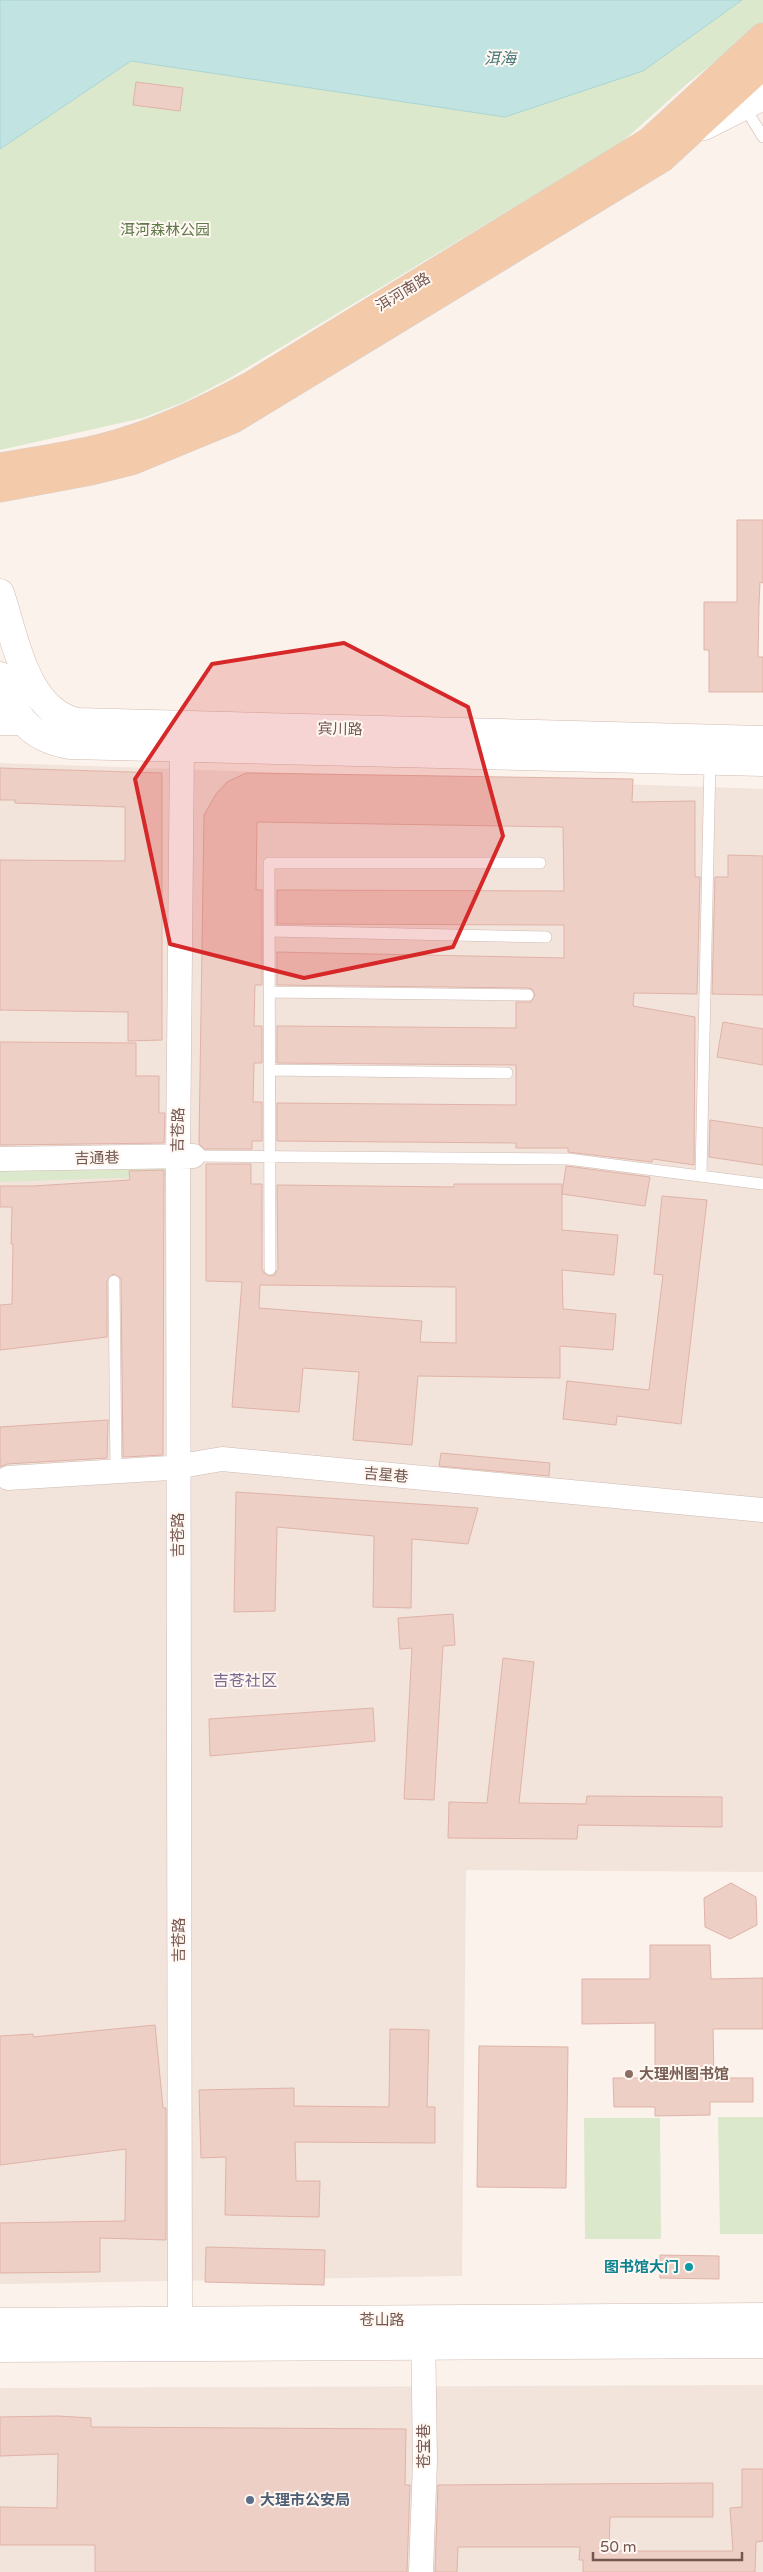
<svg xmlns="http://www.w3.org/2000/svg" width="763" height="2572" font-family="'Varela Round','Noto Sans SC',sans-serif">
  <rect width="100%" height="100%" fill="#fbf2ec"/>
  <path fill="#f2e3db" d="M0 763 763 789V1872L466 1870 462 2276 0 2284Z
    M763 2385V2572H0V2388Z"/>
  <path fill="#dce8cb" d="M742 0H763V23L687 84 621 143 230 378 184 402 143 418 0 450V149L131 61 505 117 643 71Z
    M170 1165 171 1176 0 1182V1171Z
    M718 2117H763V2234H720Z
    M584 2118H660L661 2239H585Z"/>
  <path fill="#c1e4e3" stroke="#a8d4d4" d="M0 0H742L643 71 505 117 131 61 0 149Z"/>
  <path fill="#eecfc6" stroke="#dfb3a7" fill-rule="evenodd" d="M136 82 183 88 180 111 133 105Z
    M737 520H763V583L760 582 759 605 758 657H763V692H709V650H704V602H737Z
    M0 768 162 773V1040L128 1041V1012L0 1010V860L125 861V807L15 803V800H0Z
    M246 773 633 779 632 802 695 801V877H700L697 994 634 993 633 1006 695 1017 694 1165 653 1159 652 1162 568 1152V1148H516V1143L277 1141V1103L516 1105V1065L277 1063V1026L516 1028V1002H531L535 995 532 989 528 988 277 985V952L564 958V925L277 924V890L564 891 563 827 257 822 256 890H262V985H255L254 1026H262V1063H254L253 1102H262V1141H252V1149H205L199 1144 204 815 216 794 227 782Z
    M728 855 763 856V995L712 994 715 877H728Z
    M723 1022 763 1029V1065L717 1057Z
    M0 1042 136 1043V1076H159V1113H165L164 1143 0 1145Z
    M710 1120 763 1128V1165L709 1157Z
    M206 1164H251V1184H262V1269L264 1273 270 1276 274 1275 278 1269 277 1185 454 1187V1184H562V1230L618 1235 614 1275 562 1270 563 1309 616 1314 613 1350 560 1346V1378L418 1376 412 1445 353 1440 359 1372 303 1368 299 1412 232 1407 242 1282 206 1281ZM260 1285 456 1287V1343L420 1342 422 1321 259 1308Z
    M566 1166 650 1177 645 1206 562 1194Z
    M164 1170 163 1455 123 1457 121 1278 113 1274 107 1281V1337L0 1350V1305L12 1304 13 1244H11L12 1207H0V1186H33L130 1180 129 1171Z
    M662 1196 707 1200 681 1424 617 1416 616 1425 563 1419 567 1381 649 1390 663 1275 654 1274Z
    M108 1420 107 1458 7 1464 0 1467V1427Z
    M441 1453 550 1463 549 1476 439 1466Z
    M236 1492 478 1508 468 1544 412 1539 411 1608 373 1607 374 1536 277 1527 275 1611 234 1612Z
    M453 1614 455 1645 443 1646 434 1800 404 1799 412 1648 400 1649 398 1618Z
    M503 1658 534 1662 519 1803 586 1804 587 1796 722 1797V1827L578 1825 577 1839 448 1838 449 1802 487 1803Z
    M373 1708 375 1741 210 1756 209 1719Z
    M731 1883 756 1897 757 1925 730 1939 705 1927 704 1898Z
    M650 1945H710L711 1979 763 1978V2029H713L714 2078H753V2102H710V2115L655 2116V2107H614L613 2078H655V2023L582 2024V1979H650Z
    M155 2025 163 2108H166V2240L100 2238V2272L0 2273V2223L125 2221 126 2149 0 2165V2036L33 2034V2037Z
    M390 2029 429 2030 427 2107H435V2143L295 2142 296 2181H320L319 2217 225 2215 226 2157 201 2158 199 2090 294 2088V2106L389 2107Z
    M479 2046 568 2047 566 2188 477 2187Z
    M206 2247 325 2250 324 2285 205 2282Z
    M660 2255 719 2256V2279L660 2278Z
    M58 2416 91 2418V2427L406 2429 405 2485H410L407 2572H95V2545H0V2507L57 2508 58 2454 0 2456V2417Z
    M742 2469H763V2541L756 2542 755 2572H583V2560H579L580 2547H458L457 2572H435L438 2485 713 2483V2517H610L609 2551H733L730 2508 742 2507Z"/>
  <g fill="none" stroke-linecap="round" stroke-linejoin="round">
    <g stroke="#cfbbb4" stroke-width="12">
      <path id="lane" d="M744 106 763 137
        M270 931 546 937
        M270 992 528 995
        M270 1070 507 1073
        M193 1156 568 1159 763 1184
        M701 1175 710 761
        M270 1269 269 863H540
        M114 1281 116 1471"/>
    </g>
    <g stroke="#cfbbb4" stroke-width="25">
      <path id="street" d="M0 723H25
        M0 1159 193 1156
        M8 1478 169 1468 222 1459 763 1510
        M180 2321 178 1156 182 748
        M421 2572 425 2461 423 2326"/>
    </g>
    <g stroke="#d2bbb2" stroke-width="29">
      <path id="secondary" d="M704 126 763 96
        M0 593C15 637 25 710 77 722L763 740
        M0 676C14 714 27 738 70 745L763 762
        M0 2322 763 2317
        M0 2348 763 2344"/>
    </g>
    <g stroke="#d8d0ce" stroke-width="29">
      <path id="primary" d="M0 467C34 461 68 456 101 448 154 435 204 411 252 385L650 141 763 37
        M0 488 91 471 131 461 233 419 662 158 763 65"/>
    </g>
    <use href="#lane" stroke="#fff" stroke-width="11"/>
    <use href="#street" stroke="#fff" stroke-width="24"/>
    <use href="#secondary" stroke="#fff" stroke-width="28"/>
    <use href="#primary" stroke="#f3cbab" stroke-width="28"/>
  </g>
  <path fill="#d62828" fill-opacity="0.2" stroke="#d62828" stroke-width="4" stroke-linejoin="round" d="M344 643 468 707 503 836 453 947 304 978 170 944 135 779 212 664Z"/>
  <circle fill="#8d6e63" stroke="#fef7f2" stroke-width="2" cx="629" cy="2074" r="5"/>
  <circle fill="#0f9aa8" stroke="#fef7f2" stroke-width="2" cx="689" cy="2267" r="5"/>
  <circle fill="#5c6f8a" stroke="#fef7f2" stroke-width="2" cx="250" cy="2500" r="5"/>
  <g text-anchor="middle" stroke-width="4" stroke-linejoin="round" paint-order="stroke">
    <g font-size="15" fill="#5f7949" stroke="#fef7f2">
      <text x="165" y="235">洱河森林公园</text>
    </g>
    <g font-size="15" fill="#755750" stroke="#fef7f2">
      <text transform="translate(403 292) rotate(-31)" y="5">洱河南路</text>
      <text transform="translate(340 729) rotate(1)" y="5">宾川路</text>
      <text transform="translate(178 1130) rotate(-89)" y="5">吉苍路</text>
      <text transform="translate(97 1158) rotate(-1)" y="5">吉通巷</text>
      <text transform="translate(386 1475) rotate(5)" y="5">吉星巷</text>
      <text transform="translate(178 1535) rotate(-90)" y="5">吉苍路</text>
      <text transform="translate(179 1940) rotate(-90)" y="5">吉苍路</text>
      <text x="382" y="2325">苍山路</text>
      <text transform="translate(424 2446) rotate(-90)" y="5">苍宝巷</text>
    </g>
    <g font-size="15" font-weight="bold" fill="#785e54" stroke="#fef7f2" text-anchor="start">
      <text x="639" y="2079">大理州图书馆</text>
    </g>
    <g font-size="15" font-weight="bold" fill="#0d838f" stroke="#fef7f2" text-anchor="end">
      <text x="679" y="2272">图书馆大门</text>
    </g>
    <g font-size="15" font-weight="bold" fill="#4e5e75" stroke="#fef7f2" text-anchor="start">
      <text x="260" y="2505">大理市公安局</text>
    </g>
    <g font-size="16" font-style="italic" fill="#457877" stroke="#fef7f2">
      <text x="500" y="64">洱海</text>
    </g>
    <g font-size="16" fill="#7b6890" stroke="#fef7f2">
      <text x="245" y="1686">吉苍社区</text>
    </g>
  </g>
  <path d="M593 2552v8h149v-8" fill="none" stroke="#755750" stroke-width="2.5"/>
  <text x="600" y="2552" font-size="15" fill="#755750" stroke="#fef7f2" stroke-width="4" paint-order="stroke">50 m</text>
</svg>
